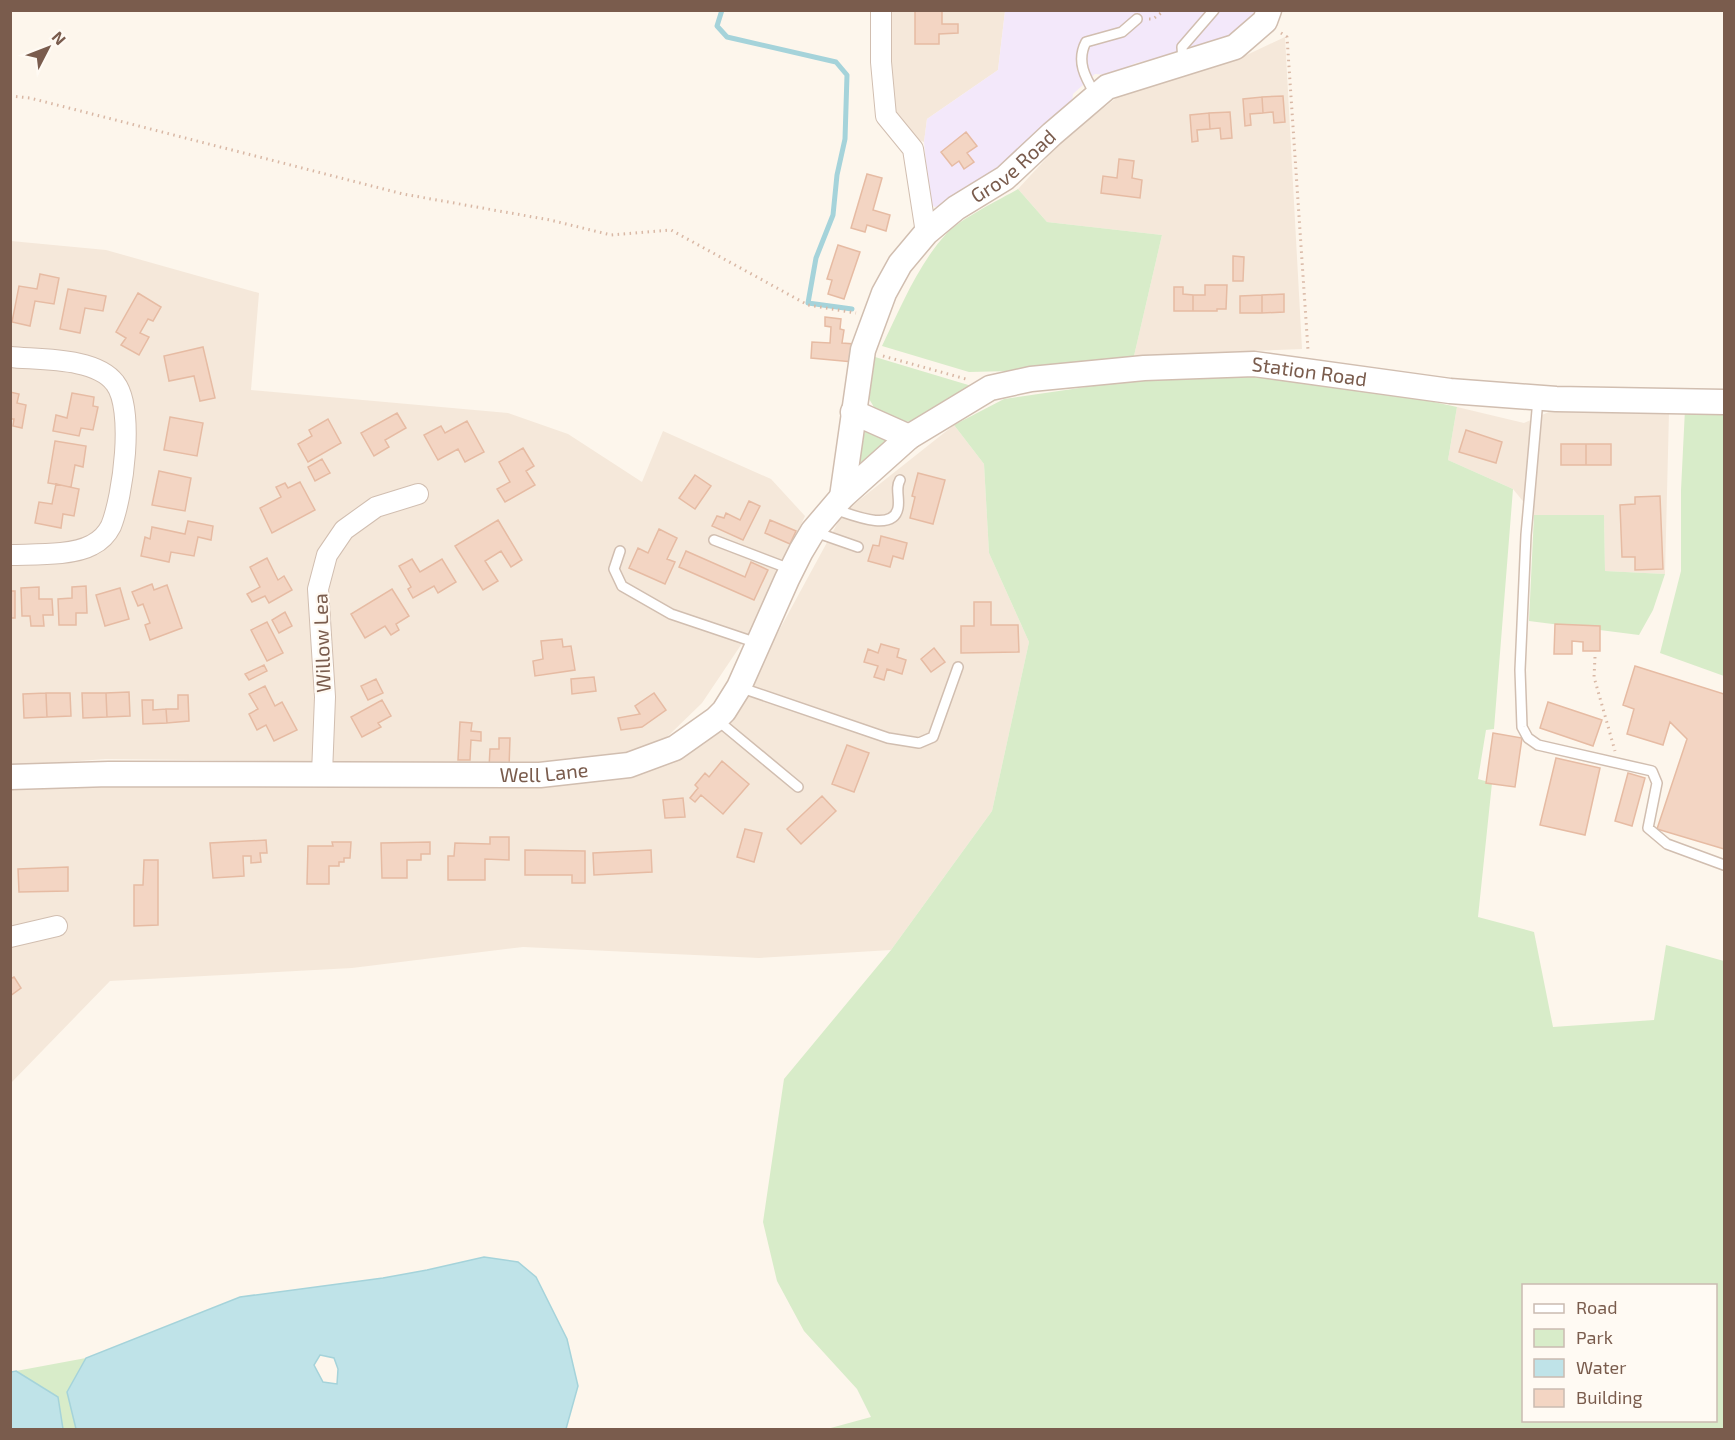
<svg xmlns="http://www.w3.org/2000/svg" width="1735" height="1440" font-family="'Exo 2',sans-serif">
  <rect width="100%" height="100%" fill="#fdf6ec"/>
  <path fill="#f5e8da" d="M890 11H1005L998 70 927 119 924 142 906 135 890 103Z
    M1285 37 1302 349 1134 356 1162 235 1047 222 1018 189 1065 138 1129 88 1234 61Z
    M11 241 106 250 259 293 251 390 508 413 568 434 642 482 663 431 771 479 805 516 751 630 702 703 666 738 624 756 520 764 106 759 11 766Z
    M1457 407 1524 423 1551 411 1669 412 1665 574 1605 571 1604 515H1534L1513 489 1448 460Z
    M954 425 984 464 989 553 1029 642 992 811 891 950 759 958 523 947 352 968 110 981 11 1083V786H535L666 765 727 726 843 513Z"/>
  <path fill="#f3e8fa" d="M1005 11H1258L1253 19 1220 44 1136 63 1108 75 1095 74 1073 94 1072 101 1010 159 939 208 935 207 930 204 924 142 927 119 998 70Z"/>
  <path fill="#d8ecc9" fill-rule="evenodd" d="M1018 189 1047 222 1162 235 1134 356 1011 371 969 372 882 346C900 309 918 264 947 233 962 218 999 200 1018 189Z
    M875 357 975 387 936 406 915 421 902 422 875 409 868 397Z
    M1182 373 1262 376 1379 390 1457 407 1448 460 1513 489 1494 729 1486 730 1478 779 1492 783 1478 917 1534 932 1553 1027 1654 1020 1666 945 1724 961V1429H827L871 1417 857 1389 804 1331 777 1281 763 1222 784 1079 891 950 992 811 1029 642 989 553 984 464 954 425 1004 399ZM1524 1286H1716V1420H1524Z
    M1724 408V676L1660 653 1681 571V490L1685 409Z
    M865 430 888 441 859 464Z
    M1534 515H1604L1605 571 1665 574 1653 610 1639 635 1529 621Z
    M86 1358 67 1392 76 1429H63L58 1397 16 1371Z"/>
  <path fill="#bfe3e8" stroke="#a5d3da" stroke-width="1.5" fill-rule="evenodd" d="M484 1257 518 1262 536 1277 567 1339 578 1386 566 1429H76L67 1392 86 1358 240 1297 383 1278 427 1270ZM320 1355 334 1358 338 1369 337 1384 323 1382 314 1365Z
    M16 1371 58 1397 63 1429H11V1372Z"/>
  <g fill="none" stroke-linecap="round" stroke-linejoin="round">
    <path stroke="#a5d3da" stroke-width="5" d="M722 10 717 26 727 37 836 62 847 75 845 139 837 175 833 215 816 258 808 303 852 309"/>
  </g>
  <path fill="#f3d5c3" stroke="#e6bba3" stroke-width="1.5" d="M915 11H942V24H958V33L939 34V44H915Z
    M1283 96 1285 122 1274 123 1273 112 1263 113 1262 97Z
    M1262 97 1263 113 1250 114 1251 125 1245 126 1243 99Z
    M1230 112 1232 138 1221 139 1220 128 1210 129 1209 113Z
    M1209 113 1210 129 1197 130 1198 141 1192 142 1190 115Z
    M966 132 977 146 967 153 974 162 964 169 959 161 952 166 941 152Z
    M1119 159 1134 161 1132 178 1142 180 1140 198 1101 193 1103 176 1117 178Z
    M867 174 882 178 873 210 890 215 886 231 867 225 865 232 851 228Z
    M838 245 860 252 844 299 828 294 832 280 827 279Z
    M1233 256 1244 257 1243 281H1233Z
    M40 274 59 278 54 304 35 301 30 326 12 322 19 286 37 289Z
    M1205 285H1227L1226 309H1217V311H1193V295H1205Z
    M1174 287H1183V294L1193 295V311H1174Z
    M68 289 106 296 103 311 85 308 80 333 60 329Z
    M138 293 161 307 153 321 148 319 140 333 149 337 139 355 121 345 126 338 116 332Z
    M1284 294V312L1262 313V295Z
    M1262 295V313H1240V296Z
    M825 317 841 319 840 329 844 330 842 343 855 344 853 362 811 358 812 342 830 343 831 327 825 326Z
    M203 347 215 398 200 401 194 376 169 381 164 356Z
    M10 392 19 394 17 403 26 405 22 428 13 426 14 419H10Z
    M72 393 94 397 93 406 98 407 93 430 81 428 79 436 53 431 56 415 67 418Z
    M397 413 406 428 385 440 389 447 374 456 361 433Z
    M170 417 203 423 197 456 164 450Z
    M328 419 341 443 308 462 298 444 312 436 309 430Z
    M467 421 484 452 465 462 458 449 438 460 424 435 441 426 445 433Z
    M1466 430 1502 442 1496 463 1459 452Z
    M55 441 86 446 83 467 75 465 71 487 48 483Z
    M1561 444H1586V465H1561Z
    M1586 444H1611V465H1586Z
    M523 448 534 466 526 471 535 485 505 502 497 489 510 482 499 462Z
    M322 459 330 473 315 481 308 467Z
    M159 471 191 478 185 511 152 505Z
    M918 473 945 480 933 524 910 518 915 497 912 496Z
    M695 475 711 486 695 509 679 498Z
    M300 482 315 510 272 533 260 508 281 497 276 487 285 483 288 488Z
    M56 484 79 489 74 516 63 514 61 528 35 523 39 502 52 504Z
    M1660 496 1663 569 1635 570V557H1622L1620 505 1635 504V497Z
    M749 501 760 506 743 540 712 526 717 516 724 518 726 513 740 520Z
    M498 520 522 560 511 567 501 551 485 561 498 581 483 590 455 546Z
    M770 520 796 531 790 544 765 533Z
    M188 521 213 526 211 540 198 537 194 556 171 552 169 562 141 556 145 537 150 539 152 527 185 534Z
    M659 529 677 538 667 559 675 562 665 584 629 568 638 548 648 553Z
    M881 536 907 543 903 559 893 556 890 567 868 561 873 545 879 546Z
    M686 551 745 577 751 562 768 570 754 600 679 567Z
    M267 558 278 580 284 576 292 590 269 603 265 596 252 602 247 594 260 587 250 567Z
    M412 559 420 572 442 559 456 582 438 593 434 586 413 598 408 589 411 587 399 566Z
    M152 584 154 590 167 585 182 628 150 640 145 625 150 623 143 604 138 606 132 592Z
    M86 586 87 613H76V625H59L58 599 72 598V587Z
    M39 587V599H52L53 615H43L44 626H31L30 616H22L21 588Z
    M120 588 129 619 105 626 96 595Z
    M392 589 409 616 396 624 399 630 391 635 385 626 365 638 351 614Z
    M10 591H15V618H10Z
    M974 602H991V625H1018L1019 652 961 653V626H974Z
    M285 612 292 626 279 633 272 620Z
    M267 622 283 653 267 661 251 630Z
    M1555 624 1600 626V651H1583V642L1572 641V654H1554Z
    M562 639 563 647 571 646 575 670 535 676 533 661 543 659 541 641Z
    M881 644 899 649 897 657 906 660 902 674 887 669 884 680 874 677 878 666 864 662 868 649 878 653Z
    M934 648 945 662 931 672 921 659Z
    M264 665 267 671 249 680 245 674Z
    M1635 666 1724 694V849L1657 829 1687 739 1670 722 1663 745 1627 734 1634 709 1623 705Z
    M594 677 596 691 572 694 571 679Z
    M376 679 383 693 368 700 361 686Z
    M265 686 275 706 282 702 297 730 274 741 266 725 257 730 249 714 258 709 249 694Z
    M129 692 130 716 107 717 106 693Z
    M46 693H70L71 716 47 717Z
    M46 693 47 717 24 718 23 694Z
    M82 693H106L107 717 83 718Z
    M654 693 666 710 642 727 621 730 618 718 640 714 635 706Z
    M178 695H188L189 721 167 723 166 709H178Z
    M142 700H153V710L166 709 167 723 143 724Z
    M382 700 391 716 378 723 381 727 362 737 351 717Z
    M1548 702 1602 720 1593 746 1540 728Z
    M460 722 472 723 471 731 481 732V741L471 740 470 760H458Z
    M1493 733 1522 738 1515 787 1486 783Z
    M499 738H510L509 768H489L490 749H499Z
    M847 745 869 753 854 792 832 784Z
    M1556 758 1600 768 1585 835 1540 825Z
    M722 761 749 784 723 814 701 795 695 802 690 798 698 788 695 785 705 773 709 777Z
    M1628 773 1645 778 1632 826 1615 821Z
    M822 796 836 811 801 844 787 829Z
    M683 798 685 817 665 818 663 800Z
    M745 829 762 833 754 862 737 857Z
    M490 837H509V860L485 859V880H448V856H454L455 843 490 844Z
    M266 840 267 853H260L261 862 251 863V856H243L244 876 213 878 210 843Z
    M332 842H351L350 858H344V862H339V866H329V884H307L308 846H333Z
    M430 842V854H421V860H407V878H382L381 843Z
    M525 850 585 851V883H572V875H525Z
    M651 850 652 872 594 875 593 853Z
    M144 860H158V925L134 926V885H143Z
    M68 867V891L19 892 18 869Z
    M14 977 21 988 10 996V979Z"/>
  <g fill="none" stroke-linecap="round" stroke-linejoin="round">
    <g stroke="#d1beb0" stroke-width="12">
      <path id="service" d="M1183 61 1182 47 1214 10
        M1095 94C1085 77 1076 61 1086 42L1122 32 1137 19
        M1538 399 1526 535 1520 670 1522 727 1528 738 1538 745 1652 771 1657 783 1648 828 1667 844 1724 865
        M834 509C850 514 893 533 898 508 900 498 895 488 900 480
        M815 532 858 547
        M714 540 790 569
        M620 551 614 569 622 586 671 614 757 643
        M739 687 888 738 919 743 933 737 958 667
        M716 719 798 787"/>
    </g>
    <g stroke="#d1beb0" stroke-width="22">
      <path id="minor" d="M881 10V62L886 116 913 149 926 233
        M10 357C39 360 96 357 115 383 135 409 123 496 111 526 107 534 100 541 92 545 72 556 34 554 10 555
        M322 774 325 697 318 589 327 555 344 530 376 507 418 494
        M10 937 57 926"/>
    </g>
    <g stroke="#d1beb0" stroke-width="27">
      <g id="tertiary">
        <path d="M853 412 909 437"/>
        <path id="s1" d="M842 497 863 350 884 293 900 264 926 233 956 208 1005 178 1052 134 1107 87 1235 47 1265 21 1269 10"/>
        <path id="s2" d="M10 777 109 774 540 775 629 765 675 748 716 719 724 711 739 687 787 579 801 551 813 531 842 497 909 437 990 388 1031 379 1144 368 1254 364 1450 391 1556 399 1724 402"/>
      </g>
    </g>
    <path stroke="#d9b8a5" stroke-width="3" stroke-dasharray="1.5 4.5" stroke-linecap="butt" d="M1149 19H1153L1165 10
      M1281 33 1287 37 1308 350
      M10 96 30 98 403 194 550 220 611 235 671 230 808 305 856 313
      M883 356 966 379
      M1595 657 1594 677 1615 751"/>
    <use href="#service" stroke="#fff" stroke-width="9"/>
    <use href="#minor" stroke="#fff" stroke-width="20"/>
    <use href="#tertiary" stroke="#fff" stroke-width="24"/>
  </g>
  <g text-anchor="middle" stroke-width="4.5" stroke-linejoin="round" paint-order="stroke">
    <g font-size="20" fill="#7a5c4d" stroke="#fffaf3">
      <text dy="7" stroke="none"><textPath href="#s1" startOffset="393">Grove Road</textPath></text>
      <text dy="7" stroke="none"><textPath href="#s2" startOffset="1482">Station Road</textPath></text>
      <text transform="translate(322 643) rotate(-92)" y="7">Willow Lea</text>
      <text dy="7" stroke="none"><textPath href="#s2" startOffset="534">Well Lane</textPath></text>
    </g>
  </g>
  <rect width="1735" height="1440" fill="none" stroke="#7a5c4d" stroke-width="24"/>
  <rect x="1522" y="1284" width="195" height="138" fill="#fffaf3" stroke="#cabbb1" stroke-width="1.5"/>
  <rect x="1534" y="1304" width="30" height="9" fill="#ffffff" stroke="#cabbb1" stroke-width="1.5"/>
  <text x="1576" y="1314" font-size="18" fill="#7a5c4d">Road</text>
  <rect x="1534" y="1329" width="30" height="18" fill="#d8ecc9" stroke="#cabbb1" stroke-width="1.5"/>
  <text x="1576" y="1344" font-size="18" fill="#7a5c4d">Park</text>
  <rect x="1534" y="1359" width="30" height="18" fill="#bfe3e8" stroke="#cabbb1" stroke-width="1.5"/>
  <text x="1576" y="1374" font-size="18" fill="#7a5c4d">Water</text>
  <rect x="1534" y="1389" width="30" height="18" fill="#f3d5c3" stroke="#cabbb1" stroke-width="1.5"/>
  <text x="1576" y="1404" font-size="18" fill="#7a5c4d">Building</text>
  <g transform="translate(48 48) rotate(48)" stroke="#fffaf3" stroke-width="4.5" paint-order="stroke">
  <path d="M0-4.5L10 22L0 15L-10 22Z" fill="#7a5c4d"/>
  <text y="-9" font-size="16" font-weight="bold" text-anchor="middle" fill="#7a5c4d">N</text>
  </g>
</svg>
